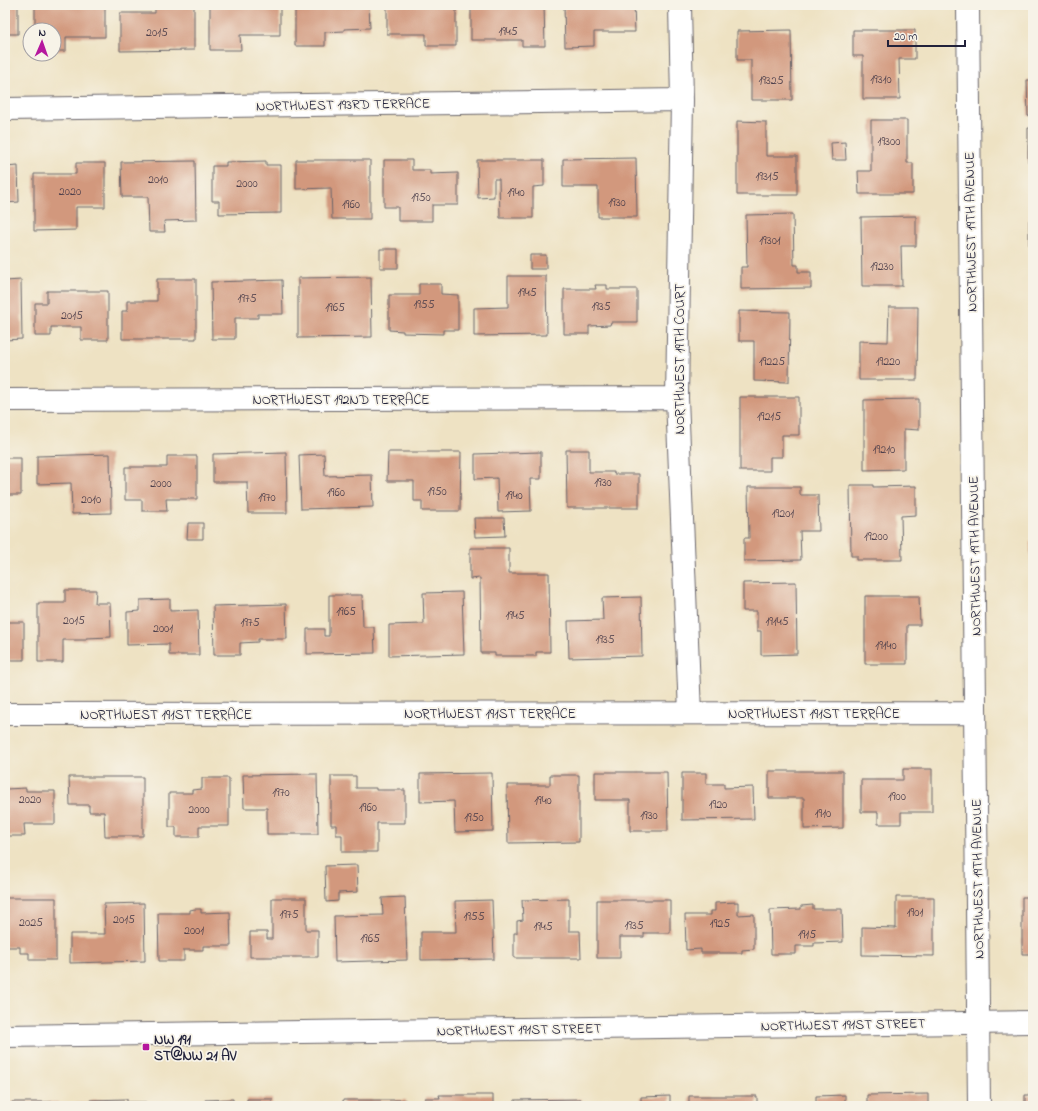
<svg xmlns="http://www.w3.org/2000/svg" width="1038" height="1111" font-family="'Indie Flower',sans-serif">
  <rect width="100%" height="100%" fill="#f7f3e8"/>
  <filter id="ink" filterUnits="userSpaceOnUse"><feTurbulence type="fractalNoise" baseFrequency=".025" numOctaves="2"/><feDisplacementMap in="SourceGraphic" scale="8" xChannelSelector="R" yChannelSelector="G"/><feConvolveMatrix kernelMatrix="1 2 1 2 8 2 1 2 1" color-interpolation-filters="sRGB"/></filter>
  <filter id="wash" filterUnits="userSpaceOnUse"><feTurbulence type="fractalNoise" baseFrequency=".012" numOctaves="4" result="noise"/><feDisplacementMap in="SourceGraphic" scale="16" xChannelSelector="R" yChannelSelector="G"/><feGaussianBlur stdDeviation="0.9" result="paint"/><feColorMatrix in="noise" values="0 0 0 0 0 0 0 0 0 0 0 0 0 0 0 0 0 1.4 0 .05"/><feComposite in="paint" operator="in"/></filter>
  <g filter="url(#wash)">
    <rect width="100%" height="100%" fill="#eee2c3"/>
    <g id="blocks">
      <path fill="#d2987d" d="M5 5H18V34H5Z
        M35 5H105V37H66V51H54V30H35Z
        M155 5H194V50L120 51V13H155Z
        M210 5H280V35H240L241 50H210Z
        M295 5H369L370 28 344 29V31L325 32V46H295Z
        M387 5H456V46H426V34H387Z
        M471 5H544L545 46H522V40H471Z
        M564 5H634L635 32H594V46L565 47Z
        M791 30 792 100H751V60H737V31Z
        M853 30H915V59H899L900 99H863V56H853Z
        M1027 80H1033V115L1028 116Z
        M871 120H907V163H913V194H859L858 171H871Z
        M737 121 766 122V156H797V195H737Z
        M1028 128H1033V162H1028Z
        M845 142 846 160H832L831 143Z
        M636 158 637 217H598V187H563V159Z
        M296 160H370V219H332L331 188 296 189Z
        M384 160H412V170H430V174L458 173V205H432V221H398V207H384Z
        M477 160H544V186L533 187V218H500L499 179H494V197L478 198Z
        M195 161 196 220 164 221 165 232H149L148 197H122L121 162Z
        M266 161V165H281V213L219 214V201H212V166H226V162Z
        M76 163H105V207H76V230L34 231V174H76Z
        M18 166 19 202 5 203V167Z
        M793 214 794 265H798V272H811V288L741 289V267H747L746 215Z
        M916 216V246H901L902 286H862L861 217Z
        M1029 220H1033V246H1029Z
        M380 249H398V268H380Z
        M530 255H546V269H530Z
        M508 276H546L547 335 474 336V308L508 307Z
        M371 277 372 337 298 338V278Z
        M157 279H196V339H122V311H127V301H157Z
        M21 280 22 339 5 340V281Z
        M282 280 283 314H258V318H235V339H212L211 282Z
        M419 284H441V294L458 295V330H443V334L403 333V331L389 330V295H419Z
        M595 285H607V289H637V322H611L610 325 589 326V334H564V289H596Z
        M47 291H108V340H81V327H51V336H35V303H47Z
        M889 307H918L917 380H859V341L888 342Z
        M739 311 790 312 789 382 754 381V341H739Z
        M1031 314H1033V349H1030Z
        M740 397H799V435H782V457H770V471H740Z
        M919 399V430L904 429V469L864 470V400Z
        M566 450H589V472H614V474H639V508H567Z
        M286 452 287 513H248L247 482H213V454Z
        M388 452H461L460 511H422V501H414V481H387Z
        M541 452V479H530L531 511 498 512 497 478 475 479V454Z
        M110 454 111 513 72 514 71 483 37 484V456Z
        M324 454 325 476 372 475 373 507 301 509 299 455Z
        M167 456H197V499H166L167 511H142V500H125V467H167Z
        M5 458H21V495H5Z
        M850 485H873V487L916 486V515L901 516 902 560H857V556H851Z
        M748 487H800V495H818L819 531H800L801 560 744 561V538H749Z
        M474 518H504L505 536 475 537Z
        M188 523H203V539H187Z
        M1030 541H1033V566H1031Z
        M470 548H509V573H549L550 652H536V656H495V653H481L480 578 470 579Z
        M796 582 797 654 761 655V631H757V611H743V583Z
        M65 590H96L95 603H110L111 637 86 638V640H63V662H38V603H65Z
        M462 592 464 654 389 656V625L424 624 423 593Z
        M329 595H362L363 627H374L375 653 307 654V629H324V636H329Z
        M865 596H919L920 625H907V664H865Z
        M641 597 642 656 569 658 568 621 603 620 602 598Z
        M170 599V611L198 610 199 655H169V644L127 645V612L140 611V600Z
        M286 604 287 639H258V642L240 643V655H214L213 606Z
        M5 622H24V660H5Z
        M1031 624H1033V659H1031Z
        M903 769H932V812H901V824H878V812H861V780H903Z
        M769 771H843V828L804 829V798H769Z
        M595 772H667L668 831H630V800H595Z
        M492 773 493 831 455 832 454 801 420 802V774Z
        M682 773H706V784H724V788L753 787 754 819 682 820Z
        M317 774 318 834H267V808H244L243 775Z
        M550 775H579V842L508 843 507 785H550Z
        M331 776H356V788H376V790H405V823H377V852H342V835H336V825H331Z
        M69 777H143V836H105L104 812H89V805H70Z
        M202 778H229V826H199V837H176V827H169V793H192V790L202 789Z
        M5 782H6V789L26 788V791H55V824H24L25 836H5Z
        M357 865 358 892 338 893V901L326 902 325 866Z
        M405 897 407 960 335 962 334 916 383 915 382 898Z
        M896 897H934V956L862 955V927L896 928Z
        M1022 897H1033V954H1022Z
        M5 898H56V960H29V953H20V947H5Z
        M272 898H306V930H318V957H250V932H267V939H272Z
        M569 899V931H580L581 958H514V933H517V921L523 920 522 900Z
        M492 900 494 959 421 960V932H456L455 901Z
        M597 900H670V933H644V937H620V958H597Z
        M738 902V915L754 914V949L742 950V953H701V949L686 950 685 915H711V911H715V903Z
        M144 903 145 961 70 963V934H105L104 904Z
        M813 905V909H842L843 942 814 943V946H796V954H771L770 910 801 909V906Z
        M195 909H201V913L230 912 231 946H203V950H184V961H159L158 913H190V910Z
        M928 1094V1106H867V1095Z
        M439 1095H493V1106H425V1098H440Z
        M845 1095V1106H816V1096Z
        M1025 1095H1033V1106H1025Z
        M670 1096V1106H641V1097Z
        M689 1096H757V1106H689Z
        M127 1099V1102H146V1106H76V1103H90V1100Z
        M233 1099V1106H205V1100Z
        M247 1099H272V1106H247Z
        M581 1099V1106H515V1100Z
        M343 1100H406V1106H343Z
        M12 1102H58V1106H12Z"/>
    </g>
  </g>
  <g filter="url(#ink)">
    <use href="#blocks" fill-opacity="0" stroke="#69656b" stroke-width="1"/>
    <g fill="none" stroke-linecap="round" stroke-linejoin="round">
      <g stroke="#69656b" stroke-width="24">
        <path id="minor" d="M680 5 682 100 677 398 690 713
          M968 5 979 1106
          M5 109 682 100
          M5 400 677 398
          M5 714 975 713"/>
      </g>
      <g stroke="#69656b" stroke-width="24">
        <path id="tertiary" d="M5 1036 1033 1022"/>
      </g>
      <use href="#minor" stroke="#fff" stroke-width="22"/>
      <use href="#tertiary" stroke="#fff" stroke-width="22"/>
    </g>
  </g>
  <rect fill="#b5179e" stroke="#f7f3e8" stroke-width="1.5" x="142" y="1043" width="8" height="8" rx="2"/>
  <g text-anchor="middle" stroke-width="3.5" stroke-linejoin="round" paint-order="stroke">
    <g font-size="12" fill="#4e404c">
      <text x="508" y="35">1945</text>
      <text x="157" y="36">2015</text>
      <text x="881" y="83">19310</text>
      <text x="771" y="84">19325</text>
      <text x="889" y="145">19300</text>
      <text x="767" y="180">19315</text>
      <text x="158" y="183">2010</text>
      <text x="247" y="187">2000</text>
      <text x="70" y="195">2020</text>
      <text x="516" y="196">1940</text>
      <text x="421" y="201">1950</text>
      <text x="617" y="206">1930</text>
      <text x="351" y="208">1960</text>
      <text x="770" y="244">19301</text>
      <text x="882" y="270">19230</text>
      <text x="527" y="296">1945</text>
      <text x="247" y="302">1975</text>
      <text x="424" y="308">1955</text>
      <text x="601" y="310">1935</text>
      <text x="335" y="311">1965</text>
      <text x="72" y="319">2015</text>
      <text x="772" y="365">19225</text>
      <text x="888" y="365">19220</text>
      <text x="769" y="420">19215</text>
      <text x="884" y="453">19210</text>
      <text x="603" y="486">1930</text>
      <text x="161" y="487">2000</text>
      <text x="437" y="495">1950</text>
      <text x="336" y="496">1960</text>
      <text x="514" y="499">1940</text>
      <text x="267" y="501">1970</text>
      <text x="91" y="503">2010</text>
      <text x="783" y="517">19201</text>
      <text x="876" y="540">19200</text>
      <text x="346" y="615">1965</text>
      <text x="515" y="619">1945</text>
      <text x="74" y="624">2015</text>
      <text x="777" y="625">19145</text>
      <text x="250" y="626">1975</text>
      <text x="163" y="632">2001</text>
      <text x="605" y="643">1935</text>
      <text x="886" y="649">19140</text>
      <text x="281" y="796">1970</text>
      <text x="897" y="800">1900</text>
      <text x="30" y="803">2020</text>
      <text x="543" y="804">1940</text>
      <text x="718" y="808">1920</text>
      <text x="368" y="811">1960</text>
      <text x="199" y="813">2000</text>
      <text x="823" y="817">1910</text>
      <text x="649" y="819">1930</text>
      <text x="474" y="821">1950</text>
      <text x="915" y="916">1901</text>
      <text x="289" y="918">1975</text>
      <text x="474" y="920">1955</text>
      <text x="124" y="923">2015</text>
      <text x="31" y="926">2025</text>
      <text x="720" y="927">1925</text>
      <text x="634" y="929">1935</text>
      <text x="543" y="930">1945</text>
      <text x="194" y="934">2001</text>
      <text x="807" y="938">1915</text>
      <text x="370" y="942">1965</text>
    </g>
    <g font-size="14" fill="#22223b" stroke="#f7f3e8">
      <text transform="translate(343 104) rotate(-1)" y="5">NORTHWEST 193RD TERRACE</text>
      <text transform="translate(970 232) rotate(-91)" y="5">NORTHWEST 19TH AVENUE</text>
      <text transform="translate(679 359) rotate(-90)" y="5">NORTHWEST 19TH COURT</text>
      <text x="341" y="404">NORTHWEST 192ND TERRACE</text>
      <text transform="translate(974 556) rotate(-91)" y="5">NORTHWEST 19TH AVENUE</text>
      <text x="490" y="718">NORTHWEST 191ST TERRACE</text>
      <text x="814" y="718">NORTHWEST 191ST TERRACE</text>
      <text x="166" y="719">NORTHWEST 191ST TERRACE</text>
      <text transform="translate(977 879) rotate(-91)" y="5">NORTHWEST 19TH AVENUE</text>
      <text transform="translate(843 1024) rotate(-1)" y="5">NORTHWEST 191ST STREET</text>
      <text transform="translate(519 1029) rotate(-1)" y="5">NORTHWEST 191ST STREET</text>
    </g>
    <g font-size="14" font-weight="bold" fill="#22223b" stroke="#f7f3e8" text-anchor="start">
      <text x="154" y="1044">NW 191<tspan x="154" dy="16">ST@NW 21 AV</tspan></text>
    </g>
  </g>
  <rect width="1038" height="1111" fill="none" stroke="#f7f3e8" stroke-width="20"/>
  <g transform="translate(42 42) rotate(2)"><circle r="19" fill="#f7f3e8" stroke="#a29fa3"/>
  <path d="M0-3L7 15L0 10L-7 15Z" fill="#b5179e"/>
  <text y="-6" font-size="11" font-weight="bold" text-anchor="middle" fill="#22223b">N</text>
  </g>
  <path d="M888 40v6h77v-6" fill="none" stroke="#22223b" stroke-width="2"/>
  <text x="894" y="40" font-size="12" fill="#22223b" stroke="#f7f3e8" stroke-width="3" paint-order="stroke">20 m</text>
</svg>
